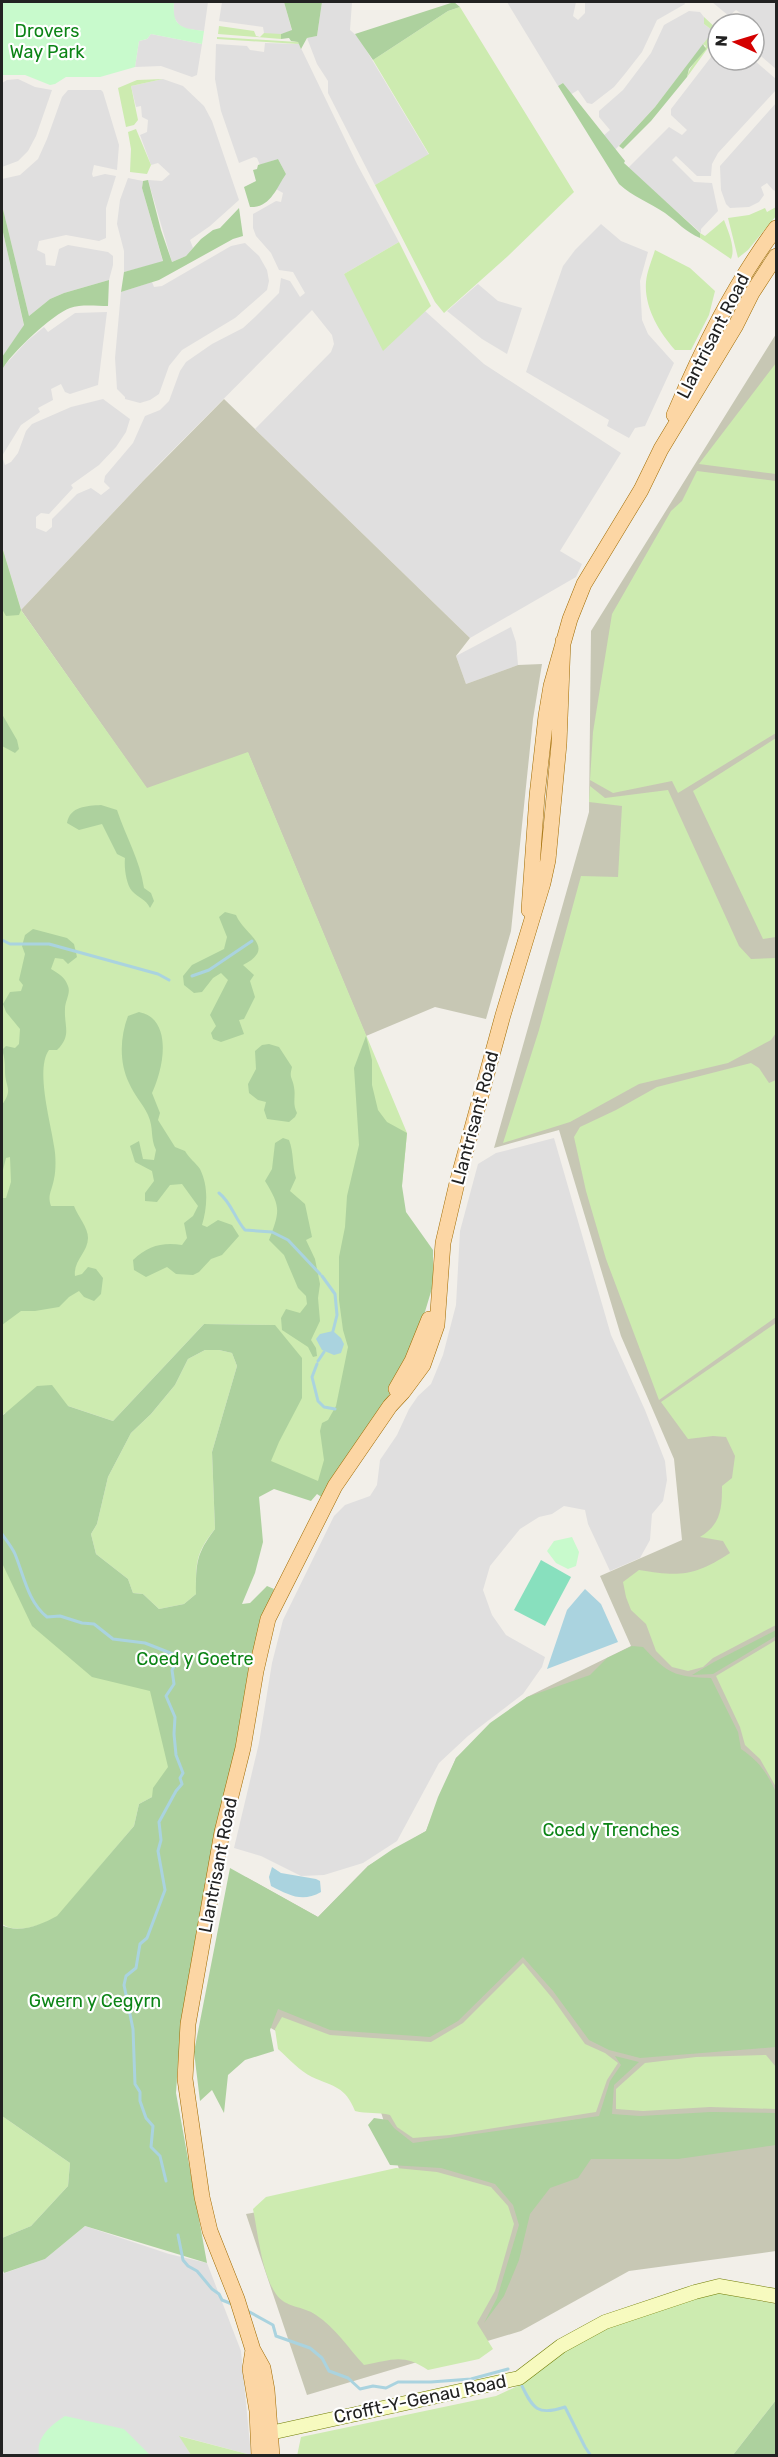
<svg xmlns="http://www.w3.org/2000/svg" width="778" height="2457" font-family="Rubik,sans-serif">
  <rect width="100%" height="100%" fill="#f2efe9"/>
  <path fill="#e0dfdf" d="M174 2H208L204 31 186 29 179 25 173 16Z
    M222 2H284L292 31 277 35 264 33 263 27 219 21Z
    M322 2H352L350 30 359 38 429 155 375 185 328 93V81L317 64 307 38 317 36Z
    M507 2H576L573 16 578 20 585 13V2H684L685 4 657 20 642 52 624 75 614 87 592 104 587 103 578 90 570 95 563 83 558 86Z
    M712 2H776V69L754 50V24H741L745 16 736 10 729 16Z
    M689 11 700 12 704 17V24L712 30V33L655 107 615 150 603 136 610 130 599 117V111L623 90 651 53 664 25Z
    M151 34 202 44 197 75 192 77 161 66 135 67 139 41 147 39Z
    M265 43 299 44 357 164 399 242 344 274 412 323 425 311 484 364 621 453 560 551 582 564 576 577 470 638 255 429 331 352 334 344 332 335 312 310 157 466 21 610 2 547V370L4 366 27 341 44 327 48 332 75 313 107 312 98 385 70 394 65 392 61 384 51 389 53 400 38 408 40 412 21 425 2 456 5 465 11 462 18 453 26 431 32 424 71 407 103 399 130 419 126 432 116 447 99 465 71 485 73 488 49 514 41 513 36 517V528L46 532 52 527V519L77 494 91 488 101 495 110 488 104 482 105 476 133 443 145 416 160 410 169 401 180 371 186 362 212 344 243 328 255 317 279 293 281 278 290 281 300 297 305 293 293 272 279 270 271 253 256 236 253 228V214L276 201 281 202 283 193 276 189 286 174 278 159 260 165 257 158 254 157 239 163 221 111 215 79 216 44 247 46 250 50 264 52Z
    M718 48V60H754L776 79V90L718 153 712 164 711 176H697L676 156 672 160 694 182 712 183 718 211 701 229V233L628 168 669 127 682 135 687 130 671 115V109Z
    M18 79 35 87 52 90 36 136 28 151 18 161 2 167V83L7 80Z
    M163 79 183 86 204 106 212 121 239 200 210 226 190 240 193 248 186 256 172 262 148 180 162 181 170 174 158 163 151 165 140 135 147 132 148 120 142 117 141 106 136 107 131 86Z
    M68 90H101L103 92 119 145 117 170 94 165 92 174 93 177 105 174 116 176 106 208V238L99 241 66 235 39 241 37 250 45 254 46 265 55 266 59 249 68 245 108 252 113 256V265L109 280 64 293 50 299 29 316 2 205V179L20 175 38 159 47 139 62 97Z
    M776 103V191L773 190 767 183 761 187 764 195 759 202 749 207 730 208 726 204 721 190 720 166Z
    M128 178 143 181 142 188 163 262 124 272V251L117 224 120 200Z
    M601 224 621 241 648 252 640 281 642 320 648 334 674 363 645 426 635 428 629 438 607 426 609 420 526 372 563 266 575 250Z
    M2 228 24 326 2 357Z
    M245 243 259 256 267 270 269 281 267 290 235 318 182 350 169 366 159 394 150 400 140 403 125 399V397L117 389 115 358 121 292 152 282 154 287 162 286 231 246Z
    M478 284 498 301 522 308 507 354 482 339 447 311Z
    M511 627 516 642 518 665 466 684 456 656Z
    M554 1138 611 1335 645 1410 665 1461 667 1480 663 1501 652 1514 650 1540 640 1558 610 1571 588 1524 585 1510 564 1506 552 1514 539 1517 520 1529 490 1566 483 1590 492 1615 506 1635 545 1657 542 1667 523 1694 468 1736 439 1763 397 1841 363 1863 324 1875 301 1876 261 1856 234 1848 259 1743 272 1663 283 1620 334 1516 345 1505 370 1496 377 1485 380 1460 397 1435 409 1409 418 1396 431 1384 443 1355 456 1305 460 1231 478 1164 496 1153Z
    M85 2226 169 2254 207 2263 241 2351 251 2455 180 2436 191 2455 2 2456V2274L45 2259Z"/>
  <path fill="#c7c7b4" d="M776 334V2251L629 2271 521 2331 307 2395 246 2214 405 2188 373 2087 224 2001 246 1877 318 1917 368 1866 426 1831 456 1758 527 1697 631 1646 600 1576 682 1540 674 1459 621 1336 559 1130 494 1148 589 812 591 631Z
    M224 399 470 638 456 656 466 684 518 665 542 664 533 719 511 931 486 1019 435 1007 366 1036 248 753 147 789 21 610 143 481Z"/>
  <path fill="#cdebb0" d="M460 7 574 192 508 256 444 313 435 302 375 185 429 154 373 60 448 11Z
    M704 17 718 30 713 41 687 77C690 64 701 57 706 46L703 44 712 33V30L704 24Z
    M219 26 254 31 256 36 260 37 264 33 281 34V39L218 34Z
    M217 37 298 42 299 44 217 39Z
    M163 79 131 86 138 120 134 125 126 127 118 88 137 80Z
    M136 129 151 165 147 174 130 172 131 149 128 132Z
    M776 207V216L748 250 738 258 728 218 749 215 765 208 767 212Z
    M724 220C728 231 736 248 731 259L700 238V233L705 236Z
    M399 242 431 306 383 351 344 274Z
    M655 250 690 268 715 291 709 315 691 350H675C659 332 644 307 646 282 647 271 652 260 655 250Z
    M776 363V474L699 464Z
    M697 471 776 481V733L678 793 672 781 613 793 590 780 593 732 612 614 671 511 682 501Z
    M2 547 21 610 147 788 248 752 407 1133 385 1359 315 1493 262 1467 275 1325 204 1324 113 1421 68 1406 5 1413 2 1416Z
    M776 738V937L763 939 693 791Z
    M590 786 605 798 668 790 739 946 751 959 776 958V1033L771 1040 728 1063 639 1084 570 1122 503 1143 539 1030 581 876 618 877 622 806 589 802Z
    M751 1063 759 1068 769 1083 776 1080V1317L659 1400 606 1259 586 1191 574 1137 580 1127 616 1110 657 1087Z
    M776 1323V1625L713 1658 703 1667 688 1671 672 1667 656 1651 646 1624 631 1610 626 1597 623 1582 639 1570C680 1577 695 1576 730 1553L723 1541 700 1537C721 1524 722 1509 722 1486L732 1478 735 1456 726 1437 713 1436 688 1439 661 1402Z
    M205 1350H219L232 1353 237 1366 212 1452 215 1529C195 1554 196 1563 196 1594L184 1604 159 1609 143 1594 133 1593 128 1579 96 1554 91 1534 97 1524 108 1477 131 1433 151 1414 175 1385 188 1359Z
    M2 1537 160 1685 180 1772 152 1797 139 1804 134 1826 57 1917C41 1925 18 1935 2 1924Z
    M776 1640V1787L760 1759 745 1745 740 1727 716 1676Z
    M523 1963 553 1999 585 2044 605 2053 618 2063 607 2080 596 2112 450 2135 413 2138 397 2127 390 2115C378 2112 367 2114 355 2111 345 2086 334 2087 312 2077 300 2071 289 2059 278 2049L275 2029 282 2017 330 2035 431 2042 463 2023Z
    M766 2055 776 2067V2109L710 2107 643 2111 616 2109V2089L645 2063 696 2057Z
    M2 2116 70 2163 68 2186 31 2226 2 2238Z
    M396 2168 437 2172 491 2187 508 2206 514 2224 495 2291 477 2323 493 2349 479 2359 428 2370C403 2353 392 2360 364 2365 349 2349 335 2327 316 2315 304 2306 285 2308 276 2294 262 2274 258 2234 253 2209L266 2197Z
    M715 2292 776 2304V2400L733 2455 297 2456 301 2437 496 2396 524 2383 559 2354 603 2330Z
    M179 2436 251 2455H191Z"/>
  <path fill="#add19e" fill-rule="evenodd" d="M284 2H322L317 36 307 38 301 49 298 42 291 41 289 38 281 39V34L292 30Z
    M454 2 460 7 448 11 373 60 355 34Z
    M703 44 706 49 689 69 687 77 651 121 623 149 619 146 655 107Z
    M563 83 625 161 624 163 700 233V238C687 233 676 221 665 213 649 202 633 197 619 184L558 86Z
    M278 159 286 174C276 189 270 208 250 207L244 187 256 181 253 170 257 169 258 165Z
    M148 180 161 230 172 262 186 256 201 239 213 230 220 228 239 208 243 236 233 239 159 280 121 292 124 272 163 261 142 188 143 181Z
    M2 205 29 316 50 299 64 293 109 280 108 306C96 306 81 304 70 308 53 314 10 354 2 370V357L24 325 2 228Z
    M2 547 21 610 19 615 6 616 2 609Z
    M2 714 17 740 19 749 15 753 2 746Z
    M101 805 117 810C126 837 140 860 144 888L151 893 154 901 150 908C146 899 138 898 132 891 126 884 124 867 125 858L117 854 102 824 79 830 67 823C70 806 87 806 101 805Z
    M225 912 236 915C244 935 278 947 243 965L254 975 250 981 255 997 244 1019 239 1020 244 1034 221 1042 213 1039 211 1033 216 1026 210 1015 228 980 221 973 213 978 202 992 194 993 184 985 183 976 192 965 224 949 227 937 219 917Z
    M33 929 67 938 74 944 77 957 68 964 63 959 55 958 51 969C59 974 65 977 68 986 71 993 65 1001 65 1009 64 1027 72 1035 57 1050H49C35 1069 51 1123 54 1146 56 1156 56 1170 54 1179 52 1191 47 1195 51 1206H74C78 1217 88 1227 88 1238 88 1252 73 1261 75 1276L82 1274 88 1267 96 1269 103 1278 101 1294 94 1301 84 1297 79 1291 69 1297 59 1307 35 1311H21L2 1325V1198H6L11 1182 10 1157 6 1158 2 1174V1105C13 1089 6 1089 5 1073 5 1065 5 1058 2 1050L6 1046 15 1048 19 1044 20 1029 6 1012 3 1004 10 992 21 991 23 985 19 980 25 954 22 946 25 935Z
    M139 1012C143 1013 149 1015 152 1018 171 1035 161 1074 152 1093L160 1113 158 1120 175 1147 185 1151C189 1158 196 1163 200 1169 209 1187 207 1208 202 1225L207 1227 218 1220 232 1225 239 1236 222 1255 211 1259 199 1272 193 1275 176 1274 167 1267 146 1277 134 1270 133 1260C148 1246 162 1242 182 1245L187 1238 184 1223 193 1216 198 1206 182 1184 170 1185 157 1202 145 1201V1193L154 1181 152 1171 135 1162 130 1146 139 1141 143 1159 154 1160 156 1150C150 1138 154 1128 148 1115 143 1104 134 1095 129 1083 119 1062 120 1037 128 1016Z
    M366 1036 372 1060V1085L378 1110 387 1122 407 1133 402 1186 406 1212 433 1250V1285L412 1355 372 1425 323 1498 317 1494 311 1501 274 1489 259 1497 263 1542 255 1573 242 1604 250 1603 267 1586 274 1589 266 1610 178 2062 176 2093 207 2263 85 2226 45 2259 4 2273 2 2269V2238L31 2226 68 2186 70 2163 2 2116V1925C18 1934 41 1925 57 1916L134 1826 139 1804 152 1797 153 1788 168 1767 150 1691 92 1677 32 1626 2 1563V1416L37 1386 52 1385 68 1406 113 1421 204 1324 275 1325 302 1358V1398L279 1442 271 1461 318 1481 324 1460 320 1431 322 1423 328 1420 336 1406 348 1347 343 1330 339 1300V1257L345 1227 347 1196 359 1145 354 1068ZM205 1350H219L232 1353 237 1366 212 1452 215 1529C196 1554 196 1563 196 1594L184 1604 159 1609 143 1594 133 1593 128 1579 96 1554 91 1534 97 1524 108 1477 131 1433 151 1414 175 1385 188 1359Z
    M269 1044 279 1047 292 1067C289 1079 292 1076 294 1087 296 1097 292 1103 297 1113L295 1117 289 1122 267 1119 264 1110 266 1102 258 1100 249 1093 248 1084 256 1069 255 1051 262 1045Z
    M283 1138 289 1140C294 1153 292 1165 296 1178L290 1191 305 1204 312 1237 306 1240 315 1259 320 1284 318 1298 320 1321 311 1340 316 1348 317 1356 313 1357 308 1347 282 1330 281 1318 286 1309 300 1313 307 1304 306 1296 298 1288 284 1255 269 1240C280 1211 281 1207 265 1181L272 1169 275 1143Z
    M776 1630V1636L713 1674 692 1675 714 1662Z
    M632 1646 643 1647C668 1674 675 1677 711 1678L738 1732 741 1749C759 1761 767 1773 776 1792V2047L640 2058 609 2050 589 2040 553 1991 523 1957 458 2021 430 2037 330 2030 278 2009 270 2030 274 2051 245 2060 228 2075 224 2113 212 2090 200 2101 194 2052 230 1868 318 1917 368 1866 393 1849 426 1831 438 1797 456 1758 490 1723 527 1697 590 1675 607 1658Z
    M615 2056 639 2062 614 2085 612 2114 640 2116 711 2112 776 2113V2145L678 2159H591L578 2178 550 2188 530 2214 519 2260 504 2296 484 2323 497 2298 519 2225 513 2205 495 2184 441 2168 390 2165 368 2125 374 2118 388 2120 394 2128 413 2143 599 2116 610 2081 621 2065Z
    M776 2400V2455H733Z"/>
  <path fill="#c8facc" d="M2 2H174C172 27 181 28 204 31L202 44 151 34 147 39 139 41 135 67 100 77H66L55 84 50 85 25 75H2Z
    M572 1537 579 1552 576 1566 568 1569 556 1563 547 1551 554 1541Z
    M65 2416 124 2429 150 2455H39C36 2437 51 2425 65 2416Z"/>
  <path fill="#88e0be" d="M541 1560 571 1577 545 1626 514 1610Z"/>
  <path fill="#aad3df" d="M333 1331 341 1338 344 1344 341 1353 334 1355 322 1350 316 1339 320 1334Z
    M585 1589 601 1604 618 1642 547 1669 567 1610Z
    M272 1867 281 1873 316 1879 320 1881 321 1892C302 1903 289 1895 271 1886L269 1877Z"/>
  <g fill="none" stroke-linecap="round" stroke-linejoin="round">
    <path stroke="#aad3df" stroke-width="3" d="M2 940 10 944H49L158 974 169 980
      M192 976 209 970 252 941
      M219 1193C231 1202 235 1219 245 1230L272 1232 288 1240 320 1274
      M322 1276 335 1294 337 1315 333 1331
      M318 1361 324 1352
      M317 1364 312 1377 318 1401 324 1407 335 1409
      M2 1534C6 1540 12 1547 15 1554 24 1576 28 1602 47 1617L60 1616 82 1623 94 1624 113 1639 145 1643 178 1656
      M166 2181 160 2156 151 2147 153 2126 146 2118 140 2101V2092L135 2084 133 2029 124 1985 126 1976 136 1968 140 1944 147 1938 165 1890 158 1851 161 1840 159 1822 176 1791 182 1784 180 1778 183 1773 176 1755 174 1734 175 1717 166 1696 174 1684 172 1670 175 1665
      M178 2235 183 2260 188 2266 197 2271 212 2289 219 2294 222 2300 232 2304
      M246 2310 273 2325 276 2336 310 2348 322 2358 329 2371 348 2378 360 2389 373 2386 386 2388 398 2382H431L471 2379 508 2369
      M522 2386C533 2409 538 2416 565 2407L585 2447 591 2456"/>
    <g stroke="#707d05" stroke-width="15">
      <path id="secondary" d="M261 2435 519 2378 561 2346 605 2322 695 2292 719 2286 776 2296"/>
    </g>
    <g stroke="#a06b00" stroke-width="16">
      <path id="primary" d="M674 415C702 349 733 286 776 228
        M529 910 537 796 546 716 551 686 570 619 584 584 641 490 661 449 736 325 752 293 776 256
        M396 1389 412 1361 429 1319
        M253 2350 250 2369 257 2411 259 2456
        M272 2456 267 2390 263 2368 253 2350 237 2299 210 2231 202 2197 185 2079 188 2024 222 1832 243 1748 256 1671 268 1619 335 1486 390 1406 403 1392 423 1365 437 1325 443 1243 457 1183 503 1015 543 883 548 860 559 744 563 641"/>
    </g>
    <use href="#secondary" stroke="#f7fabf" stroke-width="14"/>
    <use href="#primary" stroke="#fcd6a4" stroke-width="15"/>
  </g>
  <g text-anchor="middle" stroke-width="4.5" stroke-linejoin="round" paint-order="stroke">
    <g font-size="18" fill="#0c8416" stroke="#fff">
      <text x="47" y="37">Drovers<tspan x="47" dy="21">Way Park</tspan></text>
      <text x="195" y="1665">Coed y Goetre</text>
      <text x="611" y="1836">Coed y Trenches</text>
      <text x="95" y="2007">Gwern y Cegyrn</text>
    </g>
    <g font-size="18" fill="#222" stroke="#fff">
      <text transform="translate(713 336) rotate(-63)" y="6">Llantrisant Road</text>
      <text transform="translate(475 1118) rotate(-75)" y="6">Llantrisant Road</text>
      <text transform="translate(218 1865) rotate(-79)" y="6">Llantrisant Road</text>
      <text transform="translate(420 2399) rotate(-12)" y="6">Crofft-Y-Genau Road</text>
    </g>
  </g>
  <rect width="778" height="2457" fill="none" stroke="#222222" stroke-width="6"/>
  <g transform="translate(736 42) rotate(274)"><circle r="28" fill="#ffffff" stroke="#a7a7a7" stroke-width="1.5"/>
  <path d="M0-4.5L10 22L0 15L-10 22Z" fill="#d40000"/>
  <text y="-9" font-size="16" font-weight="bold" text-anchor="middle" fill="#222222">N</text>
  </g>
</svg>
